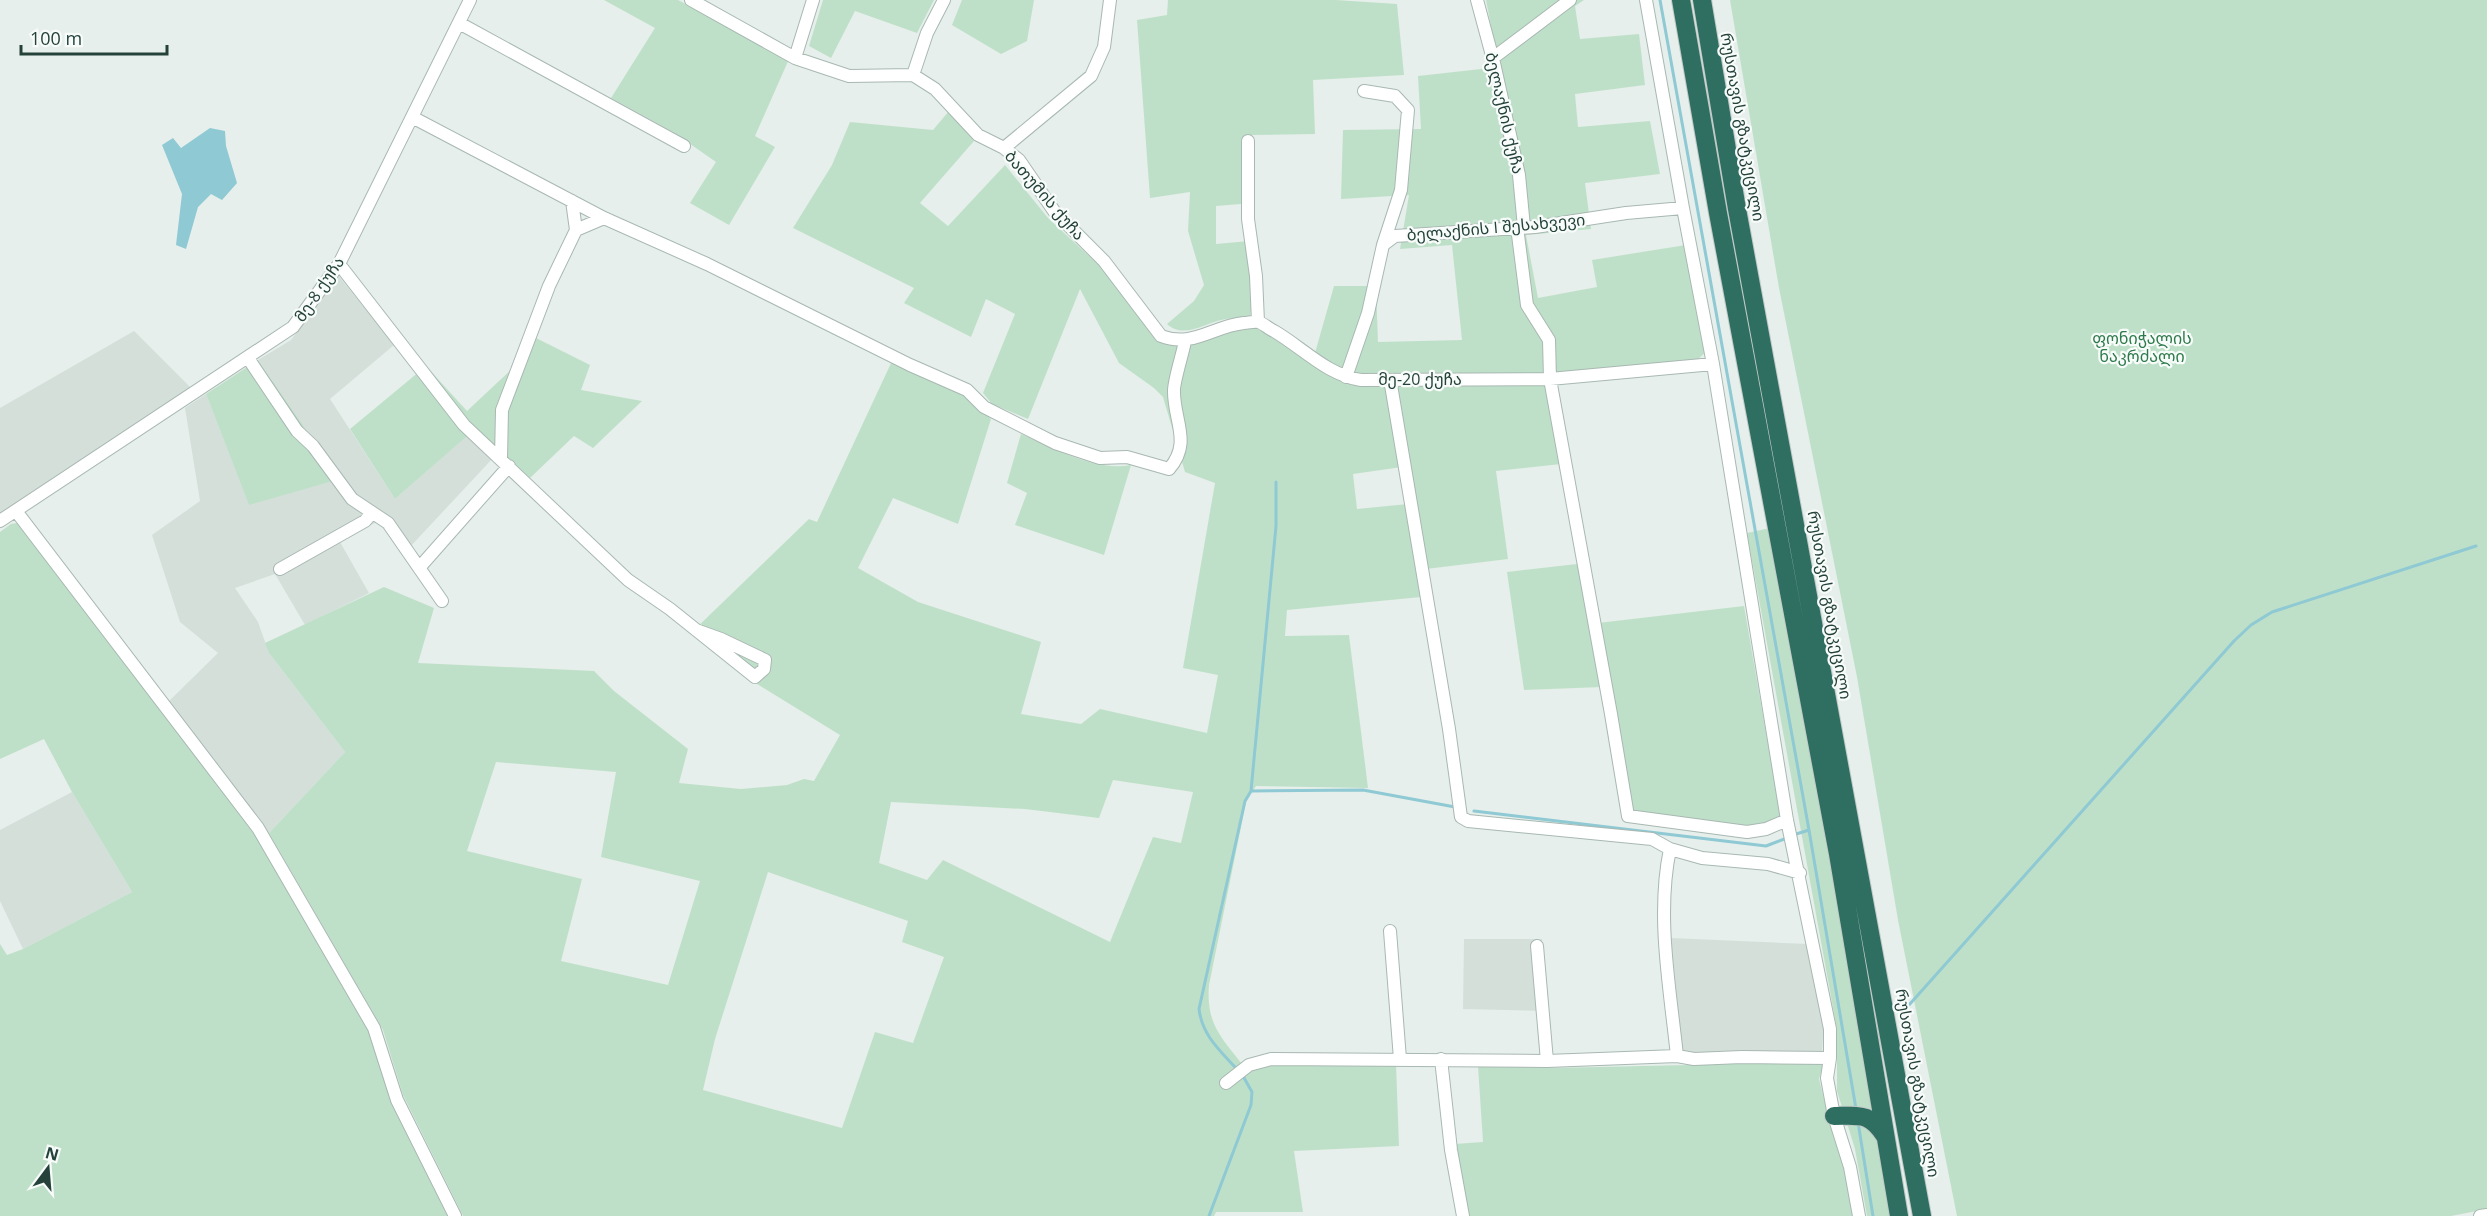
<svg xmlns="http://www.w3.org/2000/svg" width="2487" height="1216" font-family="'Open Sans','Noto Sans Georgian',sans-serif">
  <rect width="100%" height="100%" fill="#e6efeb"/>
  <path fill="#d4dfda" d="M338 275 394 345 330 399 395 499 467 435 493 458 409 548 386 517 340 542 369 593 305 625 275 574 235 588 258 622 269 653 345 752 269 833 165 705 218 653 180 622 152 535 200 501 185 408 206 394 249 504 339 479 258 360 291 340Z
    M134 331 191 388 0 514V408Z
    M72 792 132 892 23 949 0 901V830Z
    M1671 938 1808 944 1824 1020 1822 1052 1682 1054Z
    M1464 939H1542L1549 1011 1463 1009Z"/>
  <path fill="#bfe0c8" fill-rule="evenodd" d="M604 0H678L789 59 755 136 775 147 729 225 690 203 716 162 673 132 611 98 655 28Z
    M823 0H934L917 33 855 11 831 58 809 46Z
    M962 0H1034L1027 41 1001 54 952 25Z
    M1168 0H1336L1397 4 1404 75 1313 80 1315 134 1252 135 1253 203 1216 206V244L1249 241 1252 305 1250 317C1240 318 1230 318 1221 320 1204 324 1183 339 1167 324L1194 301 1204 285 1188 231 1190 192 1150 198 1137 20 1167 15Z
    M1486 0H1584L1575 6 1580 39 1639 34 1645 85 1575 94 1578 127 1650 121 1660 174 1585 183 1591 229 1526 235 1538 298 1597 287 1592 260 1686 245 1707 351 1697 360 1544 377 1402 378 1347 372 1315 353 1334 286H1376L1378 342 1462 340 1452 245 1400 249 1409 195 1341 199 1343 130 1421 129 1418 76 1499 67Z
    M1730 0H2487V1209L2451 1216H1957L1898 920 1857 677 1779 288Z
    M949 111 974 141 920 203 948 226 1005 165 1048 218 1102 268 1174 344 1232 328 1257 326 1342 379 1387 386 1402 467 1353 474 1357 509 1408 504 1421 597 1287 610 1285 636 1349 635 1368 788 1256 786 1246 802 1209 985C1206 1023 1220 1036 1242 1064L1255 1067 1278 1065 1396 1064 1399 1146 1294 1151 1303 1212H1216L1214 1216H463L403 1095 383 1030 269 833 345 752 269 653 265 643 384 587 434 608 418 663 594 671 614 691 688 749 679 783 741 789 787 785 804 779 814 781 840 735 744 676 691 633 809 519 817 522 892 361 963 393 991 419 958 524 893 498 858 568 918 602 1041 642 1021 714 1081 724 1100 709 1207 733 1218 675 1183 668 1215 483 1185 472 1163 397 1154 388 1119 363 1080 289 1028 419 992 404 983 393 1015 314 986 299 971 337 904 303 914 288 793 228 832 165 850 122 933 130ZM496 762 616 772 601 857 700 881 668 985 561 961 582 879 467 851ZM1113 780 1193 792 1181 843 1153 837 1110 942 943 860 927 880 879 863 891 802 1025 809 1099 818ZM768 872 908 921 902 942 944 957 913 1043 875 1032 842 1128 703 1090 715 1039Z
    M526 333 590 365 581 390 642 401 593 448 574 436 530 478 507 457 467 436 395 499 350 429 426 366 467 411 513 368Z
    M258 360 340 479 249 505 206 394Z
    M1546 382 1561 464 1496 471 1508 559 1426 569 1395 387Z
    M1021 434C1054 448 1095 472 1131 465L1104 555 1015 525 1027 493 1007 483Z
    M17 523 254 829 370 1032 390 1098 448 1216H0V944L7 955 23 949 132 892 72 792 44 739 0 759V532L11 524Z
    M1770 528 1830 840 1893 1216H1867L1855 1149 1837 1091V1030L1747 533Z
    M1577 564 1602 687 1524 690 1507 572Z
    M1744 606 1781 819 1752 828 1639 817 1628 808 1598 623Z
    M1824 1062 1819 1079 1828 1115 1846 1168 1854 1216H1467L1455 1144 1483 1142 1478 1066 1552 1068Z"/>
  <path fill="#8ec9d4" d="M210 128 225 131 226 146 237 183 222 200 211 194 198 207 186 249 176 245 182 194 162 145 173 138 181 148Z"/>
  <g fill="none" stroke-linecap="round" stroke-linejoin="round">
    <path stroke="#8ec9d4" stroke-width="3" d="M1660 0 1809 830 1856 1109
      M1276 482V526L1251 791 1363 790 1455 807
      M1474 811 1766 846 1787 838
      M1793 835 1809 830
      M1909 1005 2234 641 2251 625 2272 612 2476 546
      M1235 1067C1218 1049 1202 1034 1199 1009L1245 801 1251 791
      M1858 1122 1873 1216
      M1209 1216 1251 1105 1252 1092 1243 1076"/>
    <g stroke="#a8b8b2" stroke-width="14">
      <path id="minor" d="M691 0 795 58 849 76 913 75 935 89 978 135 1004 148 1019 160 1054 211 1104 261 1161 336C1193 348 1213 326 1244 323 1248 323 1254 321 1258 322 1263 323 1269 329 1274 331 1303 348 1327 375 1361 380L1550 379 1713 364
        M1477 0 1494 63 1519 175 1524 227
        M1646 0 1683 208 1713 364 1787 820 1830 1029V1058L1827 1078 1834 1116 1850 1167 1859 1216
        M459 23 684 146
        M795 58 813 0
        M1493 58 1570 0
        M913 75 927 33 944 0
        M412 117 604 218 707 264 910 365 967 390 984 407 1055 443 1100 458 1127 457 1169 469C1192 443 1174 421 1174 392 1173 383 1183 353 1185 341
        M1248 141V219L1256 276 1258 322
        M1004 148 1091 76 1104 47 1110 0
        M1517 227 1527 305 1549 340 1550 379 1611 714 1628 816 1747 832 1766 829 1787 820
        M576 230 604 218
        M1383 245 1395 236 1535 227 1626 213 1683 208
        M339 264 464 425 628 580 670 609 755 677 764 669 765 660 721 639 696 630
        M248 358 297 431 313 446 352 499 388 523 442 601
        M1346 377 1368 313 1383 245 1401 190 1408 110 1395 96 1364 91
        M1385 379 1391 385 1449 729 1461 817 1468 821 1652 839 1670 849 1702 858 1768 864 1800 873
        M501 458 502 410 549 286 576 230 572 201
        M16 511 258 828 374 1028 397 1100 455 1216
        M0 521 293 327 339 264 470 0
        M419 568 509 466
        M280 569 365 521 372 513
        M1670 849C1656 916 1670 988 1677 1056
        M1390 931 1400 1059
        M1537 946 1547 1061
        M1441 1059 1451 1150 1463 1216
        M1226 1083 1249 1065 1271 1059 1547 1061 1677 1056 1694 1059 1742 1057 1830 1058
        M2480 1216 2487 1215"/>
    </g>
    <g stroke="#c2cac8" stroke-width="20">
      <path id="highway" d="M1681 0 1718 213 1838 854 1899 1216
        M1702 0 1737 209 1922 1216
        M1834 1116C1860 1116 1869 1112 1885 1136"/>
    </g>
    <use href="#minor" stroke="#fff" stroke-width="12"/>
    <use href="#highway" stroke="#2f6f62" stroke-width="18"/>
  </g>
  <g text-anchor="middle" stroke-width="4.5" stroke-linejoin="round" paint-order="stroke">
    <g font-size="16" fill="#24423a" stroke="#f7fbf9">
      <text transform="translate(1505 113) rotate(77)" y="6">ბელაქნის ქუჩა</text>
      <text transform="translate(1743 127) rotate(80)" y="6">რუსთავის გზატკეცილი</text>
      <text transform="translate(1045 195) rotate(49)" y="6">ბათუმის ქუჩა</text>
      <text transform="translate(1496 227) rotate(-5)" y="6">ბელაქნის I შესახვევი</text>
      <text transform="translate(319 289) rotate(-56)" y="6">მე-8 ქუჩა</text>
      <text x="1420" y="385">მე-20 ქუჩა</text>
      <text transform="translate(1830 605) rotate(80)" y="6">რუსთავის გზატკეცილი</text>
      <text transform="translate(1918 1083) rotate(80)" y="6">რუსთავის გზატკეცილი</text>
    </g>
    <g font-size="16" fill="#2d7a4b" stroke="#f7fbf9">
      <text x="2142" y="344">ფონიჭალის<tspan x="2142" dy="18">ნაკრძალი</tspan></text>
    </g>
  </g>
  <g transform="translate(48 1168) rotate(16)" stroke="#f7fbf9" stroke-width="4.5" paint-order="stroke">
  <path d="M0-4.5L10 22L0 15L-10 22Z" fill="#24423a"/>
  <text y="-9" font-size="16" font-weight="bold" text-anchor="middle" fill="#24423a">N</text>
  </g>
  <path d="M21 45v9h146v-9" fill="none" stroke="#24423a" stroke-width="3"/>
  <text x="30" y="45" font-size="18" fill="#24423a" stroke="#f7fbf9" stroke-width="4.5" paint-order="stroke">100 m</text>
</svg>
